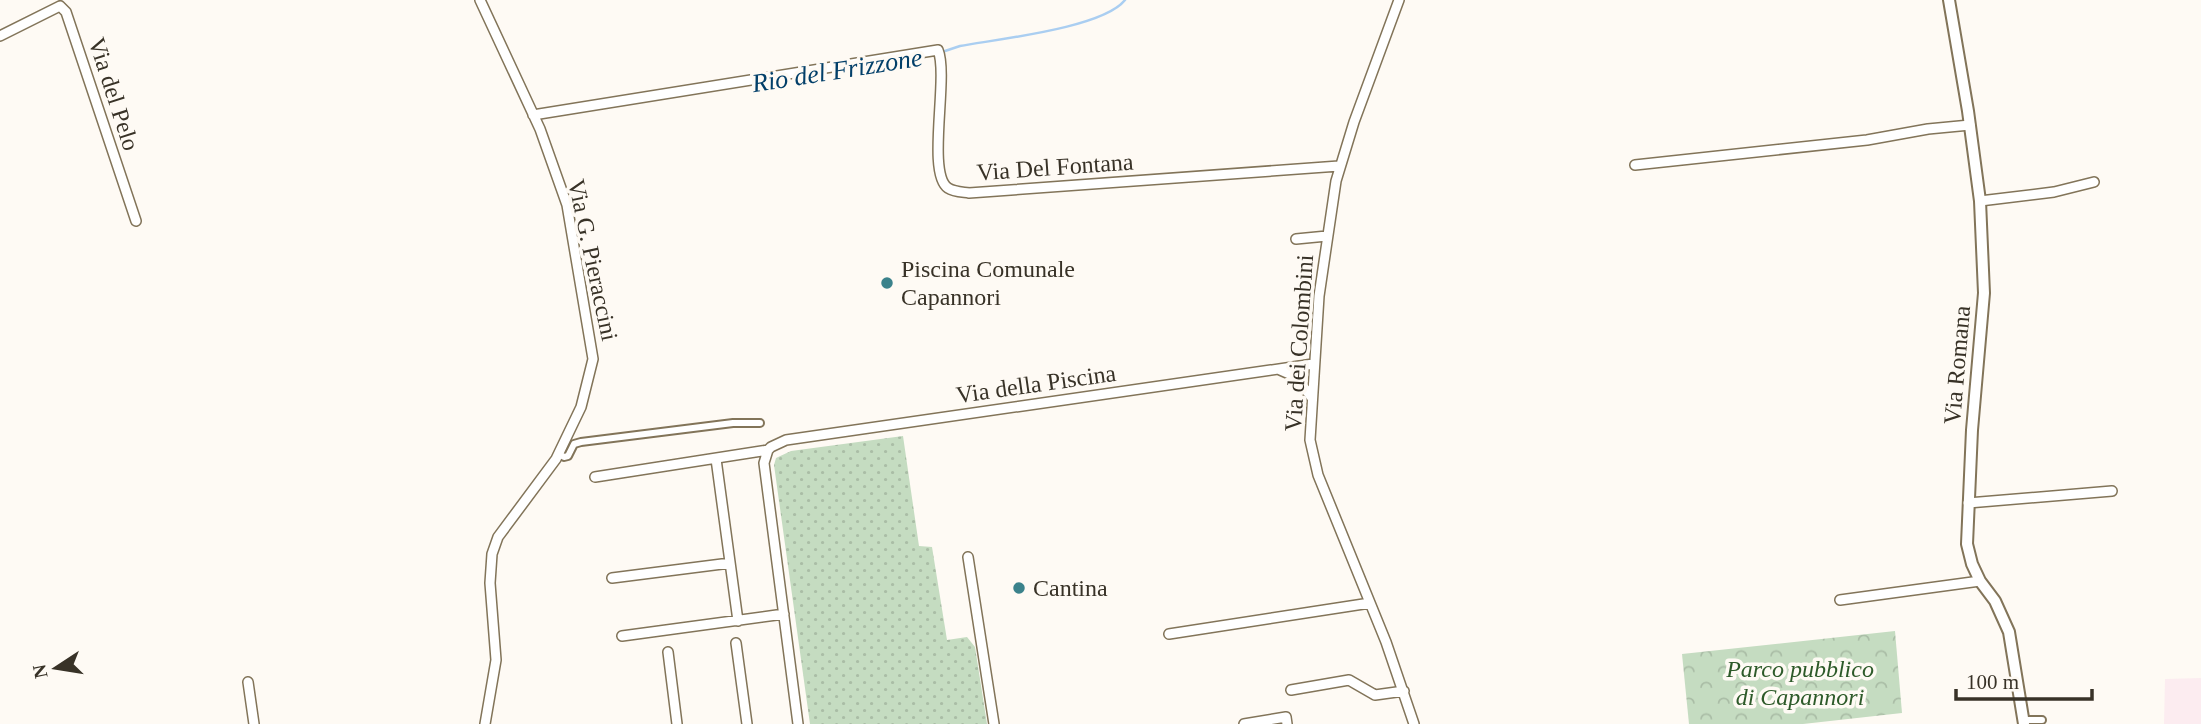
<svg xmlns="http://www.w3.org/2000/svg" width="2201" height="724" font-family="Georgia,serif">
  <defs>
    <pattern id="grass-dots" width="8" height="8" patternUnits="userSpaceOnUse" patternTransform="scale(1.75)"><rect width="8" height="8" fill="#c5dcc1"/><path d="M2 2h.1M6 6h.1" fill="none" stroke="#aabda6" stroke-width="1.8" stroke-linecap="round"/></pattern>
    <pattern id="park-crowns" width="20" height="18" patternUnits="userSpaceOnUse" patternTransform="scale(1.75)"><rect width="20" height="18" fill="#c5dcc1"/><path d="M2 6a3 3 0 1 1 6 0M12 15a3 3 0 1 1 6 0" fill="none" stroke="#aabda6"/></pattern>
  </defs>
  <rect width="100%" height="100%" fill="#fefaf4"/>
  <path fill="#fcecf0" d="M2201 678V724H2164L2165 679Z"/>
  <path fill="url(#grass-dots)" d="M903 436 919 546 932 547 947 640 967 637 975 647 987 724H810L774 465 776 458 791 451Z"/>
  <path fill="url(#park-crowns)" d="M1895 631 1902 713 1803 724H1689L1682 654Z"/>
  <g fill="none" stroke-linecap="round" stroke-linejoin="round">
    <path stroke="#aacef1" stroke-width="2.5" d="M942 52 960 46C998 39 1103 28 1125 0"/>
    <g stroke="#827459" stroke-width="10">
      <path id="pedestrian" d="M559 454 564 457 568 456 574 444 581 442 733 423H760
        M2023 720H2042"/>
    </g>
    <g stroke="#827459" stroke-width="12">
      <path id="minor" d="M480 0 540 129 567 205 593 359 581 407 556 459 498 537 492 554 490 583 496 660 485 724
        M1399 0 1354 122 1336 181 1319 296 1310 440 1318 475 1386 642 1414 724
        M0 36 60 6 66 12 136 221
        M533 115 938 50C949 77 926 173 948 188 954 192 963 192 969 193L1339 166
        M1635 165 1867 140 1928 129 1970 125
        M1980 201 2054 192 2094 182
        M1296 239 1327 236
        M1280 370 1296 377 1312 398
        M768 450 764 463 798 724
        M716 459 738 621
        M595 477 768 450 771 447 786 440 1313 364
        M1968 503 2112 491
        M968 557 994 724
        M612 578 730 563
        M1840 600 1980 581
        M1169 634 1370 603
        M622 636 784 614
        M736 643 747 724
        M668 652 677 724
        M248 682 254 724
        M1291 690 1349 680 1375 695 1404 691
        M1244 724 1286 717 1287 724"/>
    </g>
    <g stroke="#827459" stroke-width="14">
      <path id="tertiary" d="M1949 0 1968 111 1980 201 1984 293 1972 430 1967 544 1972 564 1980 581 1995 601 2009 632 2024 724"/>
    </g>
    <use href="#pedestrian" stroke="#fff" stroke-width="6"/>
    <use href="#minor" stroke="#fff" stroke-width="9"/>
    <use href="#tertiary" stroke="#fff" stroke-width="10"/>
  </g>
  <g fill="#3b828b" stroke="#fefaf4" stroke-width="2.5">
    <circle cx="887" cy="283" r="7"/>
    <circle cx="1019" cy="588" r="7"/>
  </g>
  <g text-anchor="middle" stroke-width="7" stroke-linejoin="round" paint-order="stroke">
    <g font-size="24" fill="#383227" stroke="#fefaf4">
      <text transform="translate(114 94) rotate(72)" y="8">Via del Pelo</text>
      <text transform="translate(1055 167) rotate(-4)" y="8">Via Del Fontana</text>
      <text transform="translate(593 260) rotate(78)" y="8">Via G. Pieraccini</text>
      <text transform="translate(1299 343) rotate(-86)" y="8">Via dei Colombini</text>
      <text transform="translate(1957 365) rotate(-85)" y="8">Via Romana</text>
      <text transform="translate(1036 384) rotate(-8)" y="8">Via della Piscina</text>
    </g>
    <g font-size="24" fill="#383227" stroke="#fefaf4" text-anchor="start">
      <text x="901" y="277">Piscina Comunale<tspan x="901" dy="28">Capannori</tspan></text>
      <text x="1033" y="596">Cantina</text>
    </g>
    <g font-size="24" font-style="italic" fill="#2d5a29" stroke="#fefaf4">
      <text x="1800" y="677">Parco pubblico<tspan x="1800" dy="28">di Capannori</tspan></text>
    </g>
    <g font-size="26" font-style="italic" fill="#023f69" stroke="#fefaf4">
      <text transform="translate(837 70) rotate(-9)" y="9">Rio del Frizzone</text>
    </g>
  </g>
  <g transform="translate(56 668) rotate(258)" stroke="#fefaf4" stroke-width="5" paint-order="stroke">
  <path d="M0-5L12 26L0 18L-12 26Z" fill="#383227"/>
  <text y="-10" font-size="19" font-weight="bold" text-anchor="middle" fill="#383227">N</text>
  </g>
  <path d="M1956 689v10h136v-10" fill="none" stroke="#383227" stroke-width="3.5"/>
  <text x="1966" y="689" font-size="21" fill="#383227" stroke="#fefaf4" stroke-width="5" paint-order="stroke">100 m</text>
</svg>
